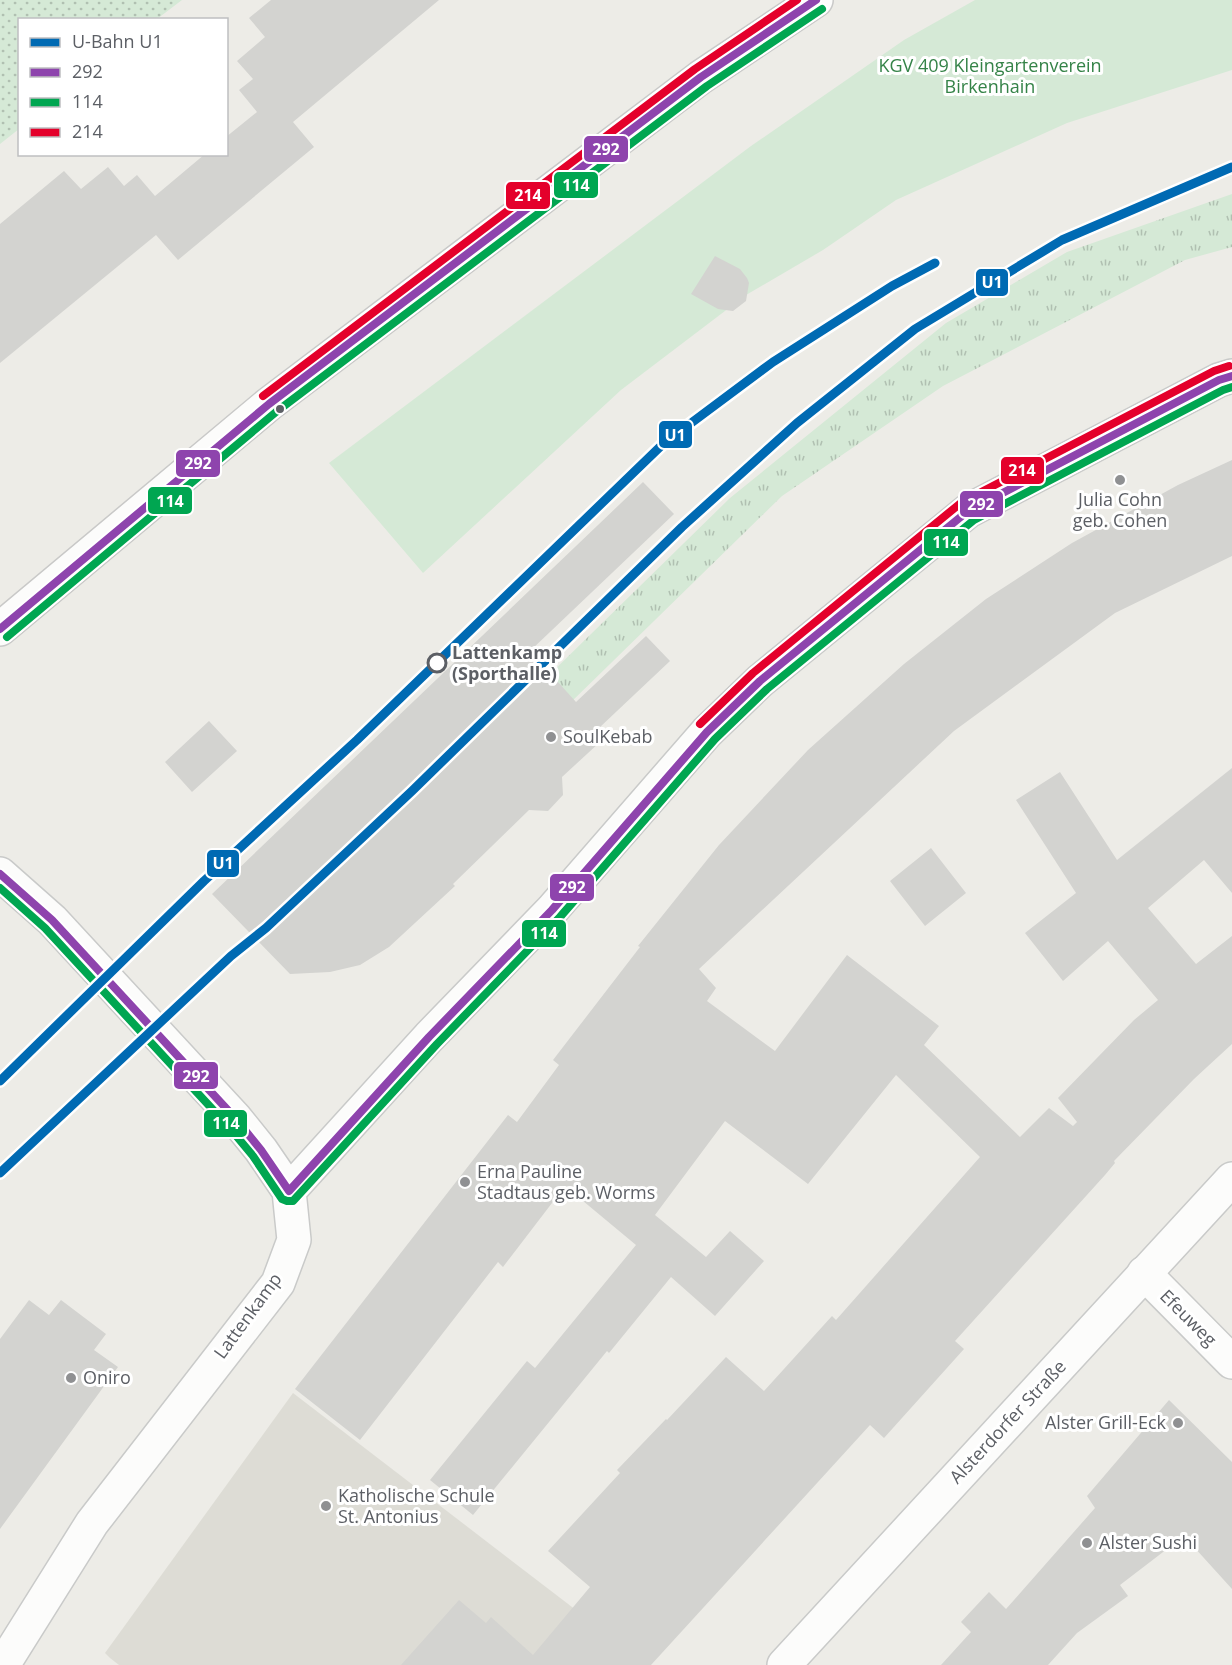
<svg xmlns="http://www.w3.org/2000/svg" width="1232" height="1665" font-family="'Open Sans',sans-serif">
  <defs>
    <pattern id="grass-tufts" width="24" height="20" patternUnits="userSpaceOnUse" patternTransform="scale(1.5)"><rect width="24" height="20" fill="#d5e9d6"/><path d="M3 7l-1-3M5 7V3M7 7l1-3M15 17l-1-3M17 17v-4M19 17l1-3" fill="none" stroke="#b0c0b1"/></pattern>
    <pattern id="park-dots" width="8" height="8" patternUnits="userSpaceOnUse" patternTransform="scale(1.5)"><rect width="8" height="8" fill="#d5e9d6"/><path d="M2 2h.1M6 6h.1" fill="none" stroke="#b0c0b1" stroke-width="1.8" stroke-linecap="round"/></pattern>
  </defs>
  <rect width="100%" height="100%" fill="#edece7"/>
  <path fill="#dddcd5" d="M293 1393 589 1620 646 1665H119L110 1658 105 1653Z"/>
  <path fill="url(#grass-tufts)" d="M1232 194V247L1185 260 943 386 782 496 566 707 544 680 730 498 946 323 1067 252Z"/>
  <path fill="url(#park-dots)" d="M0 0H182L157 19 20 20 19 129 0 144Z"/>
  <path fill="#d5e9d6" d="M975 0H1232V70L1067 123 896 200 823 250 746 295 621 390 423 573 329 463 751 146 904 40Z"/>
  <path fill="#d3d3d0" d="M271 0H439L293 122 314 147 178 260 156 235 0 363V224L64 171 81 189 108 167 124 186 137 175 155 196 205 154H226V137L257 112 239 90 253 79 237 61 265 37 249 18Z
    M715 256 740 269 747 278 749 283 746 301 733 311 718 309 691 294Z
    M1232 460V556L1115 613 954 731 699 969 716 988 707 1001 775 1051 847 955 939 1026 924 1045 1020 1137 1049 1108 1073 1126 1077 1122 1058 1098 1134 1020 1158 1000 1108 941 1063 981 1025 933 1076 893 1016 800 1060 772 1117 860 1232 768V893L1204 860 1148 908 1196 964 1232 936V1044L1194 1079 1114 1161 1115 1163 1105 1175 955 1341 964 1349 884 1438 870 1425 651 1665H401L459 1600 486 1623 491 1617 533 1655 590 1587 548 1551 620 1473 617 1470 666 1419 667 1420 726 1357 764 1391 832 1316 836 1320 980 1157 896 1075 808 1184 725 1121 655 1215 706 1257 730 1231 764 1261 715 1316 671 1277 609 1353 607 1351 473 1515 430 1480 527 1361 535 1368 636 1245 565 1186 503 1267 498 1262 360 1440 295 1389 508 1115 517 1122 559 1065 553 1060 640 947 638 946 719 845 808 750 904 664 986 599 1072 543 1178 485Z
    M643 482 674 514 530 651 576 702 646 636 670 661 599 728 600 742 562 777 563 795 548 811 529 810 453 884 455 886 389 947 360 965 330 972 290 974 212 894Z
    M209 721 237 751 192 792 165 762Z
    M931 848 966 893 925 926 890 881Z
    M29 1300 49 1315 61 1300 106 1334 94 1350 118 1367 0 1529V1339Z
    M1169 1400 1232 1462V1589L1184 1536 1120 1585 1128 1596 1077 1633 1048 1665H941L971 1632 961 1622 989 1592 1006 1609 1095 1508 1087 1496Z"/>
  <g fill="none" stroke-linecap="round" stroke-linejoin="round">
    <g stroke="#c9cac9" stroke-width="36">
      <path id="minor" d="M0 874 52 920 236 1119 261 1150 289 1191 294 1240 278 1283 92 1523 3 1665
        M289 1191 429 1037 552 910 707 732 760 681 968 511 1219 380 1232 376
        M1144 1273 1232 1362"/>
    </g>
    <g stroke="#c9cac9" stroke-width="36">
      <path id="tertiary" d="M784 1665 1232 1179"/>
    </g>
    <g stroke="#c9c9c8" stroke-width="36">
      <path id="secondary" d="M0 629 269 404 701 77 816 0"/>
    </g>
    <use href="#minor" stroke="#fcfcfb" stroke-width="33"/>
    <use href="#tertiary" stroke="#fcfcfb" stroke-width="33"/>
    <use href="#secondary" stroke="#fcfcfb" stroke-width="33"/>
    <g stroke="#e3e4e3" stroke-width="7">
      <path id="rail" d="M0 1172 5 1168"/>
    </g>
    <use href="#rail" stroke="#fff" stroke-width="4.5" stroke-dasharray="14" stroke-linecap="butt"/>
    <g stroke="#fff" stroke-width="12">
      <path id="bus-1" d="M0 629 269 404 701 77 816 0
        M0 874 52 920 236 1119 261 1150 289 1191 429 1037 552 910 707 732 760 681 968 511 1219 380 1232 376"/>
    </g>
    <g stroke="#fff" stroke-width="12">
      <path id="bus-2" d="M7 637 276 412 707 86 822 9
        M0 888 45 928 228 1126 253 1156 282 1199 287 1201H293L437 1044 560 917 715 739 767 689 974 520 1223 390 1232 387"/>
    </g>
    <g stroke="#fff" stroke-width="12">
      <path id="bus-3" d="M263 396 695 69 797 0
        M700 724 753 673 962 502 1214 371 1229 366"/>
    </g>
    <use href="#bus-1" stroke="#8e44ad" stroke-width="8"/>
    <use href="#bus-2" stroke="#00a651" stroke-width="8"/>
    <use href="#bus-3" stroke="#e4002b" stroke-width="8"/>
    <g stroke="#fff" stroke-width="14">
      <path id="metro-1" d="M0 1081 204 881 357 740 663 444 773 362 892 286 935 263
        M0 1173 231 956 266 928 412 791 682 527 797 423 915 329 1062 240 1232 167"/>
    </g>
    <use href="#metro-1" stroke="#006ab3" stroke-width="9"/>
  </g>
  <circle fill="#5c5f65" stroke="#fff" stroke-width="2" cx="280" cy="409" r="5"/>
  <g fill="#8f9092" stroke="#fff" stroke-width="2">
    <circle cx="1120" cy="480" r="6"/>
    <circle cx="551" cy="737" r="6"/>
    <circle cx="465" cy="1182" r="6"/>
    <circle cx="71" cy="1378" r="6"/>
    <circle cx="1178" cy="1423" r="6"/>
    <circle cx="326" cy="1506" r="6"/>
    <circle cx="1087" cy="1543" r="6"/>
  </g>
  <circle fill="#fff" stroke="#5c5f65" stroke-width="3" cx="437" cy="663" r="9"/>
  <g text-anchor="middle" stroke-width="6" stroke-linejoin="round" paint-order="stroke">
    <g font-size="18" fill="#358348" stroke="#fff">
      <text x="990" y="72">KGV 409 Kleingartenverein<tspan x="990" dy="21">Birkenhain</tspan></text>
    </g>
    <g font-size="18" fill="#5c5f65" stroke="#fff" text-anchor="start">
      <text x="1120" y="506" text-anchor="middle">Julia Cohn<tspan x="1120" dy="21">geb. Cohen</tspan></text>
      <text x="563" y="743">SoulKebab</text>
      <text x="477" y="1178">Erna Pauline<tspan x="477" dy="21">Stadtaus geb. Worms</tspan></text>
      <text x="83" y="1384">Oniro</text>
      <text x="1166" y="1429" text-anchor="end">Alster Grill-Eck</text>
      <text x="338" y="1502">Katholische Schule<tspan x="338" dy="21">St. Antonius</tspan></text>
      <text x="1099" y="1549">Alster Sushi</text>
    </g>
    <g font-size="18" font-weight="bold" fill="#5c5f65" stroke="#fff" text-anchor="start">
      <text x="452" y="659">Lattenkamp<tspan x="452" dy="21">(Sporthalle)</tspan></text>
    </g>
    <g font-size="18" fill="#5c5f65" stroke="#fff">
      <text transform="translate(248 1316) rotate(-54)" y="6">Lattenkamp</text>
      <text transform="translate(1188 1318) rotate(45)" y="6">Efeuweg</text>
      <text transform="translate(1008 1422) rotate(-47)" y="6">Alsterdorfer Straße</text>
    </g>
  </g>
  <g stroke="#fff" stroke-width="2">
    <rect x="583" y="135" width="46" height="28" rx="6" fill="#8e44ad"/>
    <rect x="553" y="171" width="46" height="28" rx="6" fill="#00a651"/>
    <rect x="505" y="181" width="46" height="29" rx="6" fill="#e4002b"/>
    <rect x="975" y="268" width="34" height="29" rx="6" fill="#006ab3"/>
    <rect x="658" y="420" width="35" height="29" rx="6" fill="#006ab3"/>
    <rect x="175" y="449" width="46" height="29" rx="6" fill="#8e44ad"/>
    <rect x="1000" y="456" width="45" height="29" rx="6" fill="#e4002b"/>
    <rect x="147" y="486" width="46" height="29" rx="6" fill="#00a651"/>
    <rect x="959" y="490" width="45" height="28" rx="6" fill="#8e44ad"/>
    <rect x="923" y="528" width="46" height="29" rx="6" fill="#00a651"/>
    <rect x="206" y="849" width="34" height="29" rx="6" fill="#006ab3"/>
    <rect x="549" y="873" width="46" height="29" rx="6" fill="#8e44ad"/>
    <rect x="521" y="919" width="46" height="29" rx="6" fill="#00a651"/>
    <rect x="173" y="1061" width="46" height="29" rx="6" fill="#8e44ad"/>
    <rect x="203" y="1109" width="45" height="29" rx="6" fill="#00a651"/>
  </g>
  <g font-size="16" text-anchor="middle" font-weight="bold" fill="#fff">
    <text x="606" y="155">292</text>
    <text x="576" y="191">114</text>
    <text x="528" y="201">214</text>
    <text x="992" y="288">U1</text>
    <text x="675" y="441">U1</text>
    <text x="198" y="469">292</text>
    <text x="1022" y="476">214</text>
    <text x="170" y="507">114</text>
    <text x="981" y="510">292</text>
    <text x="946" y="548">114</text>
    <text x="223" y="869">U1</text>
    <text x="572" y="893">292</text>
    <text x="544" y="939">114</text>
    <text x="196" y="1082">292</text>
    <text x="226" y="1129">114</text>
  </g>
  <rect x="18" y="18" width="210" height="138" fill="#ffffff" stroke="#bebfc1" stroke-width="1.5"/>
  <rect x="30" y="38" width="30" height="9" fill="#006ab3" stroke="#bebfc1" stroke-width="1.5"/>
  <text x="72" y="48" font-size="18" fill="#5c5f65">U-Bahn U1</text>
  <rect x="30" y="68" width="30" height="9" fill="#8e44ad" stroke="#bebfc1" stroke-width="1.5"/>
  <text x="72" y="78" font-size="18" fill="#5c5f65">292</text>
  <rect x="30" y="98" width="30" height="9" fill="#00a651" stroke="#bebfc1" stroke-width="1.5"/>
  <text x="72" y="108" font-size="18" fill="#5c5f65">114</text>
  <rect x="30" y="128" width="30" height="9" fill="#e4002b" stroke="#bebfc1" stroke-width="1.5"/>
  <text x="72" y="138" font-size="18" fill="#5c5f65">214</text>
</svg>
